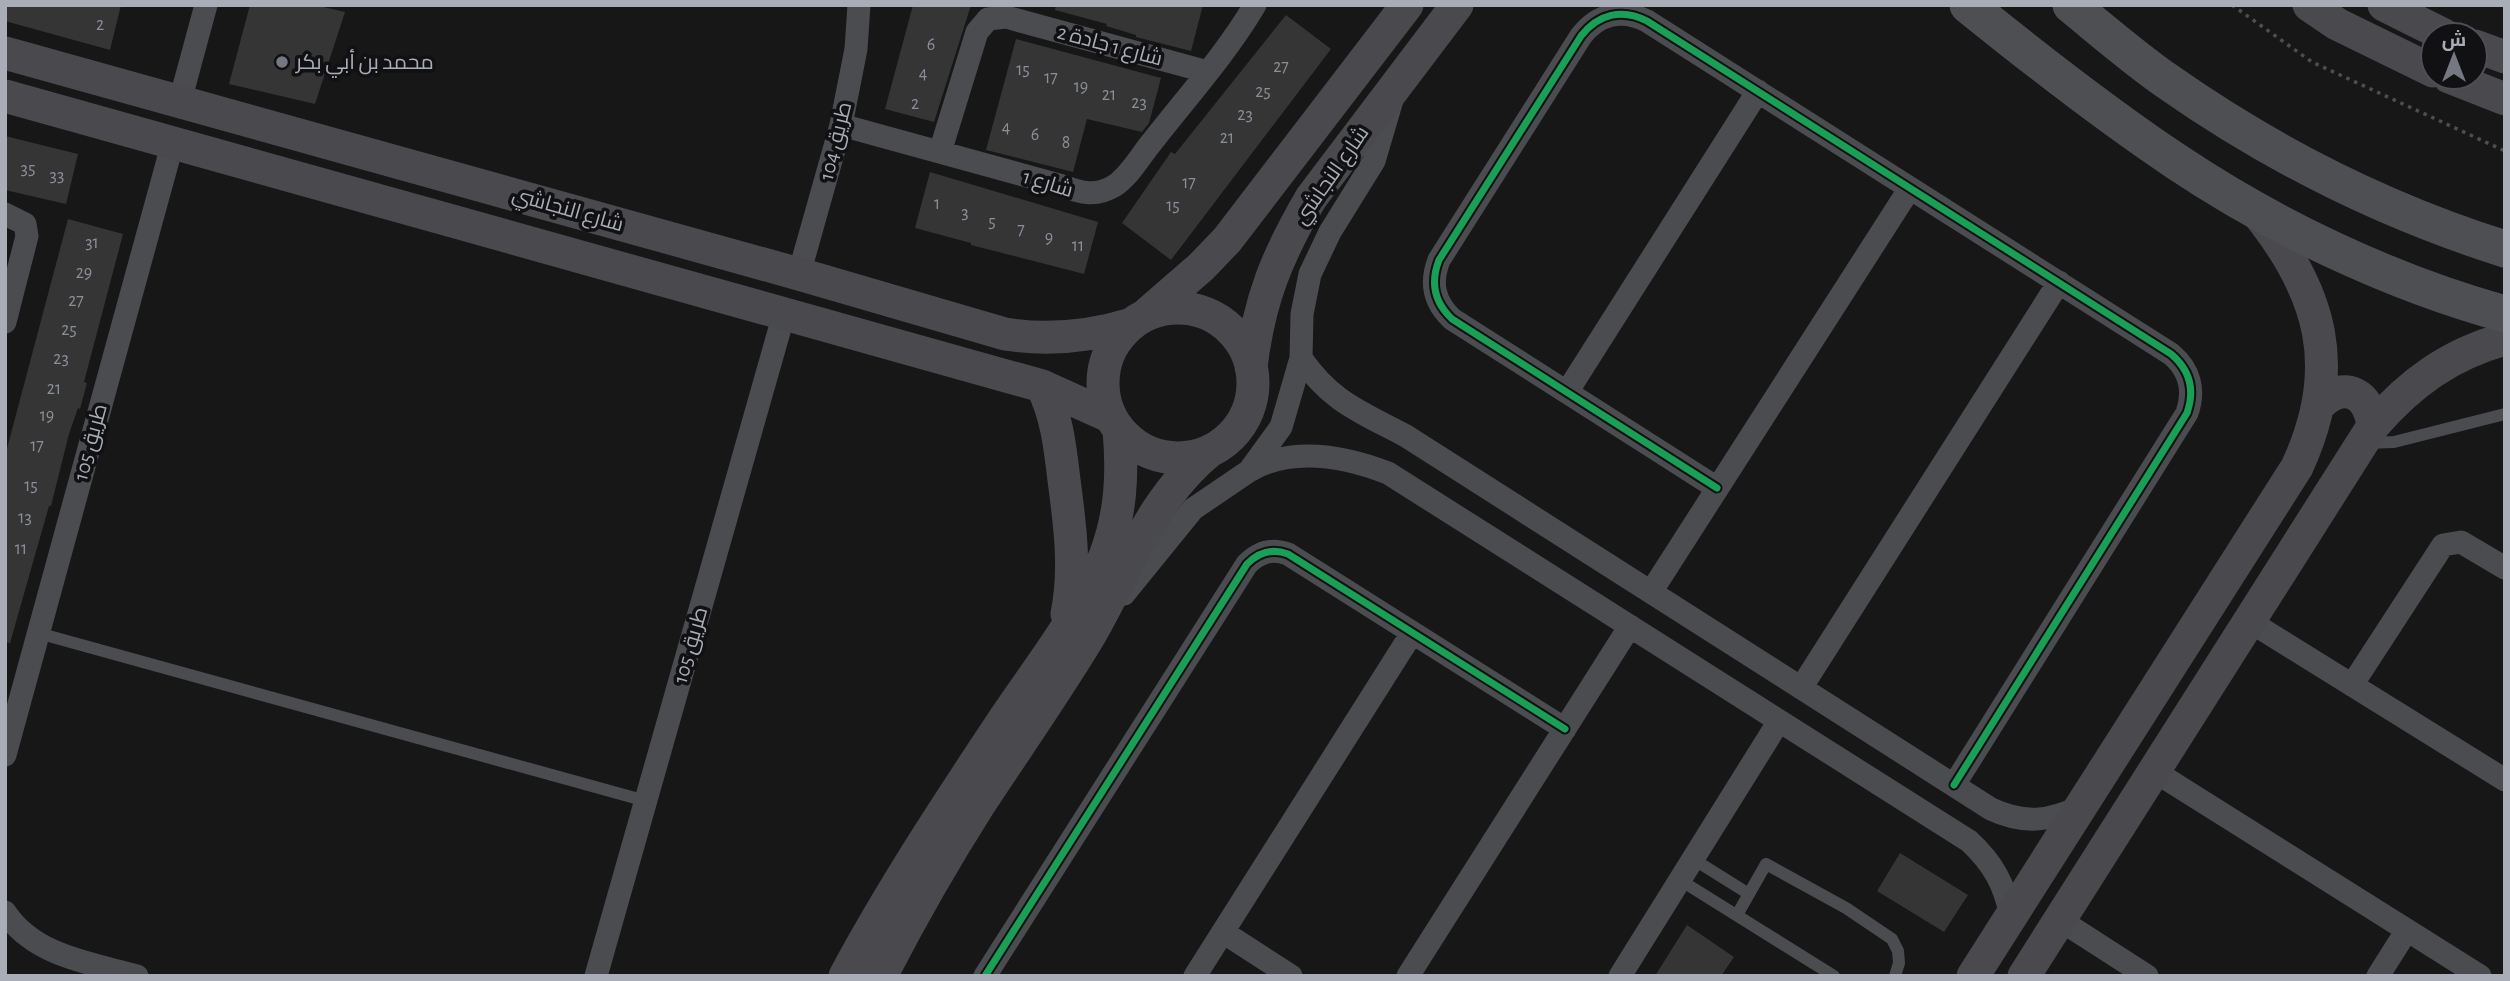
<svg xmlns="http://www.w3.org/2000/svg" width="2510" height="981" font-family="'Alegreya Sans',Cairo,sans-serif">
  <rect width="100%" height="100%" fill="#171717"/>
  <path fill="#353536" d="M5 5H121L110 50 5 21Z
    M250 5H315L345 12 315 104 229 84Z
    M913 5H971L934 122 885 109Z
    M1056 5H1203L1191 51 1136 37V35L1106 26 1107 24 1055 10Z
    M1286 15 1331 49 1171 260 1122 223 1171 152 1175 154Z
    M1016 39 1161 78 1149 123 1142 132 1087 119 1073 172 986 150Z
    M5 136 78 154 66 204 5 190Z
    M930 172 1098 222 1084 274 971 245V243L915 228Z
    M68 219 123 234 84 382 87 383 80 409 78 408 69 434 51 506H49L10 643 5 642V456Z
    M1900 853 1968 895 1944 932 1877 891Z
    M1687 925 1734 957 1721 976H1655Z"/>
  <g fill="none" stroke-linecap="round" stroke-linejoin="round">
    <path stroke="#4d4e52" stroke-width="3.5" stroke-dasharray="3.5 5" stroke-linecap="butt" d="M2232 5 2312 62 2505 151"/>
    <path stroke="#4b4c50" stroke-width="12" d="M2364 443 2394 442 2505 414
      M38 633 646 801
      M1693 859 1749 894
      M1680 880 1834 976
      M1737 915 1766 864 1846 908 1892 939 1898 951 1899 963 1895 976"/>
    <path stroke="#4b4c50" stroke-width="23" d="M180 101 206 5
      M841 125 1063 186C1081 193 1096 197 1114 186 1129 177 1141 155 1152 142 1187 97 1226 54 1255 5
      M940 152 977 32 988 19 1006 17 1208 72
      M5 214 25 224 27 236 5 322
      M799 274 841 125 856 49 859 5
      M1301 358C1331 402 1361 412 1406 436L1991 809C2023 824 2050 822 2081 806
      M1567 392 1758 91
      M1249 471C1292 446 1344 456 1388 473L1969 841C1993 863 2005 885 2011 917
      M1717 488 1452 319C1434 302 1430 283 1439 260L1581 36C1598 14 1622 8 1647 21L2171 354C2190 370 2195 390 2187 413L1954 785
      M1651 592 1910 188
      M1124 594 1193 509 1249 471 1281 427 1301 358 1302 314 1310 274 1330 232 1374 161 1392 100
      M2249 621 2505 780
      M2352 685 2443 545 2461 542 2505 568
      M1801 688 2059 282
      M5 755 173 142
      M2154 771 2480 976
      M5 912C34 956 90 963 137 976
      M2060 920 2147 976
      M1223 932 1291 976
      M596 976 784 314
      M985 976 1247 564C1259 552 1272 548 1288 554L1565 729
      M1195 976 1412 633
      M1408 976 1630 626
      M1620 976 1779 721
      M2378 976 2407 930"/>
    <path stroke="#4a4a4e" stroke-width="33" d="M2309 5 2337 24 2433 71
      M2384 5 2444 35
      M2475 46 2505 57
      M5 53 799 274 1005 334C1049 341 1089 337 1132 324
      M2449 77 2505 99
      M5 96 1042 386 1111 417
      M1103 383a75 75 0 1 1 150 0a75 75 0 1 1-150 0Z
      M1148 313 1201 267 1227 240 1407 5
      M1251 367C1259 300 1277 256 1311 198L1457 5
      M1042 386C1057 416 1060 447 1064 480 1070 525 1076 569 1067 614
      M2320 404C2345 379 2370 395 2373 426
      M845 976C893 887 949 802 1005 718 1039 667 1082 614 1105 556 1121 514 1123 474 1119 430
      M881 976C911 918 944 860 979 805 1015 750 1053 696 1087 640 1127 573 1148 501 1211 450
      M1973 976 2297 467C2343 368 2322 292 2255 210
      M2024 976 2373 426C2410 383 2450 354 2505 339"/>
    <path stroke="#4d4f52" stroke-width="37" d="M1968 5C2036 60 2105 114 2177 162 2274 227 2392 283 2505 314
      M2071 5C2103 31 2134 58 2167 81 2271 154 2384 211 2505 249"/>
    <g stroke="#111113" stroke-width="11">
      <path id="cycleway" d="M1717 488 1452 319C1434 302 1430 283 1439 260L1581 36C1598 14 1622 8 1647 21L2171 354C2190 370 2195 390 2187 413L1954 785
        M985 976 1247 564C1259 552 1272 548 1288 554L1565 729"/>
    </g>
    <use href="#cycleway" stroke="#1a9f57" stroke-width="7"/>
  </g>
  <circle fill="#757880" stroke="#111113" stroke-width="2.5" cx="282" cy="62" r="7"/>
  <g text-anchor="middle" stroke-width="7" stroke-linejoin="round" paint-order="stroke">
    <g font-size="18" fill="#8b8f98">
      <text x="100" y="30">2</text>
      <text x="931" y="50">6</text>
      <text x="1281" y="72">27</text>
      <text x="1023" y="75">15</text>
      <text x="923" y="79">4</text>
      <text x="1051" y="83">17</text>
      <text x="1081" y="92">19</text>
      <text x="1263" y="97">25</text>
      <text x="1109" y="100">21</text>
      <text x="1139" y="108">23</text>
      <text x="915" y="109">2</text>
      <text x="1245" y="120">23</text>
      <text x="1006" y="133">4</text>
      <text x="1035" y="140">6</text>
      <text x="1227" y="143">21</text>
      <text x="1066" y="148">8</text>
      <text x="28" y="174">35</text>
      <text x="57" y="181">33</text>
      <text x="1189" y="188">17</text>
      <text x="937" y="209">1</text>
      <text x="1173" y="211">15</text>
      <text x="965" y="218">3</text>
      <text x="992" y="227">5</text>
      <text x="1021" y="235">7</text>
      <text x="1049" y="243">9</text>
      <text x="92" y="248">31</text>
      <text x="1078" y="251">11</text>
      <text x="84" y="278">29</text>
      <text x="76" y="306">27</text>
      <text x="69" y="335">25</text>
      <text x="61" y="364">23</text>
      <text x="54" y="394">21</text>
      <text x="47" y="421">19</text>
      <text x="37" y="451">17</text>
      <text x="31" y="491">15</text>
      <text x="25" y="523">13</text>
      <text x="21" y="554">11</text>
    </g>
    <g font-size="21" fill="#a8adb8" stroke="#111113">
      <text transform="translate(1110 45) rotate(15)" y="7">شارع 1 جادة 2</text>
      <text transform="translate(835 141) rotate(-76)" y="7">طريق 104</text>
      <text transform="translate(1331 175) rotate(-55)" y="7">شارع النجاشي</text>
      <text transform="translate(1048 183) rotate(17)" y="7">شارع 1</text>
      <text transform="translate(568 209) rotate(16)" y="7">شارع النجاشي</text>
      <text transform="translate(90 442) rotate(-75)" y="7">طريق 105</text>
      <text transform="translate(690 645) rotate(-74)" y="7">طريق 105</text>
    </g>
    <g font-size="21" fill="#a8adb8" stroke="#111113" text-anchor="start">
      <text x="296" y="69">محمد بن أبي بكر</text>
    </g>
  </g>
  <rect width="2510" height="981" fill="none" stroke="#a8adb8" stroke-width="14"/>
  <g transform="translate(2454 56)"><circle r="33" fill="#111113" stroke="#4d4f55" stroke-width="2"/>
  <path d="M0-5L12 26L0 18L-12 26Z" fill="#757880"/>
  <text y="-10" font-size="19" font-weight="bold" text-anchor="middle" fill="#a8adb8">ش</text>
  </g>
</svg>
